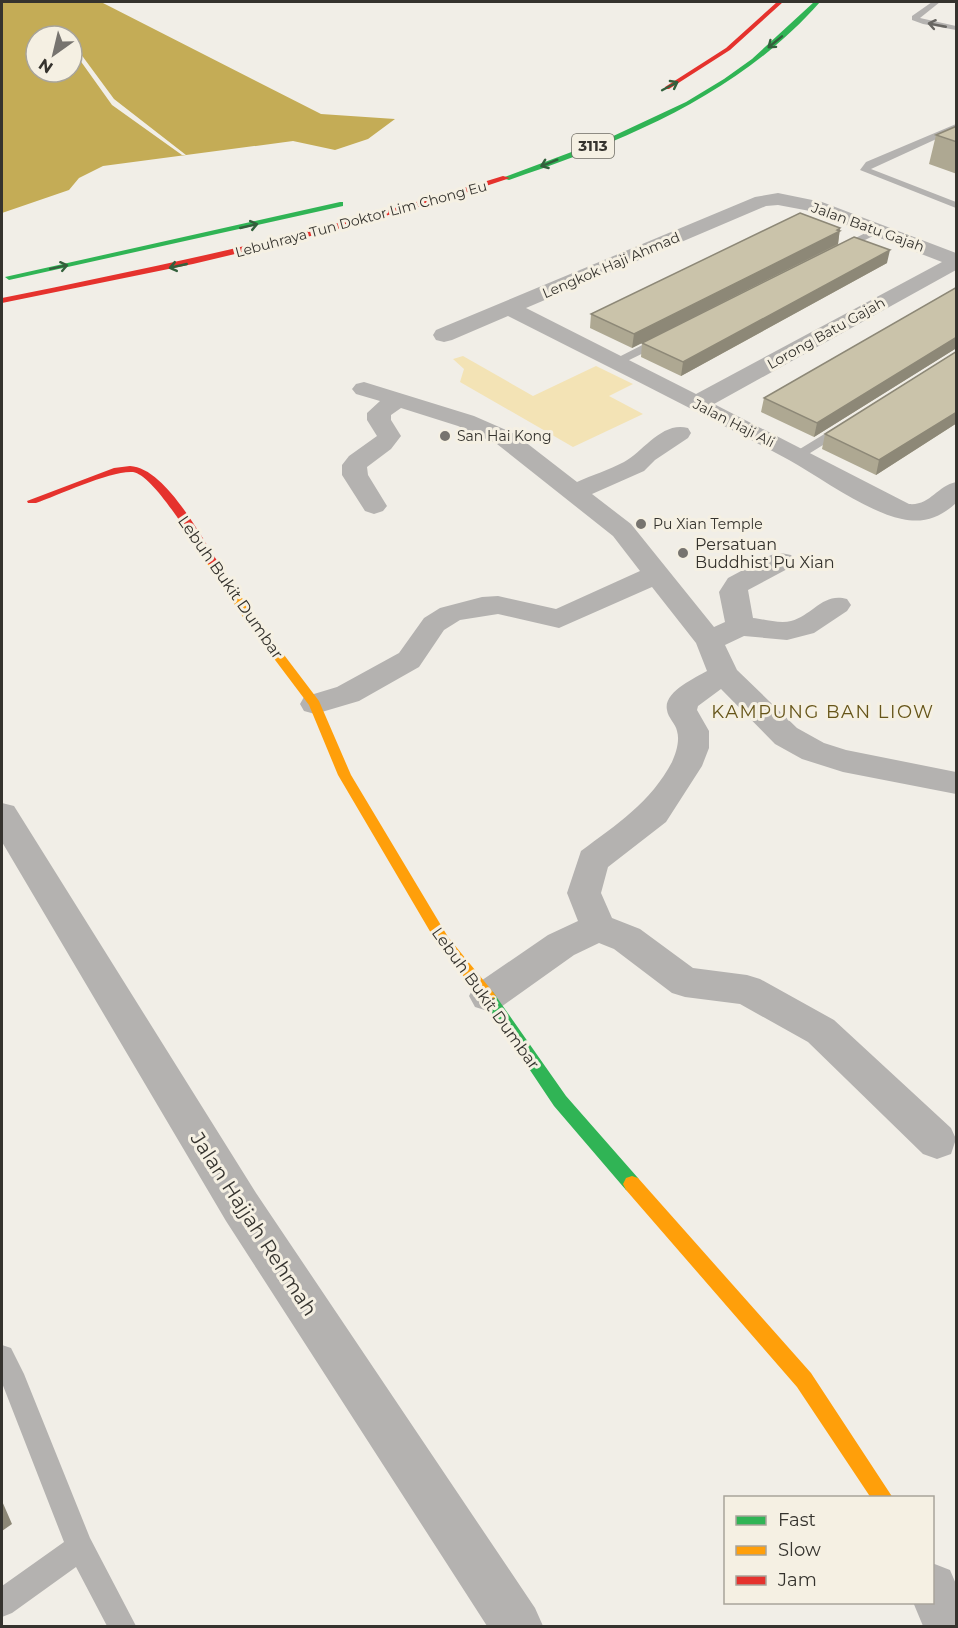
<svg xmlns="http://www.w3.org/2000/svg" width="958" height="1628" font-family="Montserrat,sans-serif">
  <rect width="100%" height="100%" fill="#f1eee7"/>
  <path fill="#f3e3b5" d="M463 356 533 396 596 366 633 384 609 396 643 414 573 447 460 382 464 369 453 359Z"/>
  <path fill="#c4ac56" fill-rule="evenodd" d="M2 2H101L321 114 395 119 368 139 335 150 293 141 103 166 79 178 69 190 2 213ZM36 36H72V72H36Z"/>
  <path fill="#f1eee7" d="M72 42 114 99 186 155H182L112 105 72 49Z"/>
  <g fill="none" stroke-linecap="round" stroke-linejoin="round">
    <path fill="#b4b2b0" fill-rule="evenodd" d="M932 2H940L920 18 956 26V30L923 24 912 20V16Z
      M956 124V130L871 169 956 202V208L860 170 866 162Z
      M877 227 881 228V232L843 251H835L834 249Z
      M662 335 668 339 666 342 619 365 615 366 609 362Z
      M844 422 851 426 849 429 802 458 797 459 790 455Z
      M2 1345 11 1348 24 1374 90 1538 136 1626H107L76 1567 12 1613 2 1617V1586L64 1542 2 1383Z"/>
    <path fill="#b4b2b0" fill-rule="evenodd" d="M778 193 822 202 956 253V270L714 404 909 504C930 506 937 486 956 482V503C941 517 924 524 902 519 867 512 821 478 789 460 696 410 602 364 508 316L452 340 444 342 436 340 433 335 436 330 755 197ZM778 205 810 211 942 262 696 394 526 308 766 206Z
      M364 382 474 416 515 434 577 482C592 475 609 470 624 462 644 451 662 421 688 428L691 433 688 438 655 460 644 471 592 494 631 524 714 627 725 622 719 592 728 578 771 555 781 553 791 555 795 561 791 567 748 590 753 618C764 619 780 624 791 621 813 615 823 592 847 599L851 605 847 611 814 633 787 640 744 636 725 645 737 670 797 728 824 743 846 750 956 772V794L843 772 802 759 775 744 721 689 698 706 697 710 709 731V748L702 766 666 822 608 867 601 893 612 918 640 929 693 968 747 975 760 979 834 1020 951 1128 956 1139 951 1154 937 1159 923 1154 808 1042 740 1004 685 997 672 993 614 949 599 943 574 955 501 1007 488 1011 475 1007 469 996 475 985 548 935 578 921 567 893 581 851C616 825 651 802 672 762 676 753 680 741 677 731 676 724 668 718 667 710 663 692 695 678 707 671L696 643 652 587 559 628 498 614 460 620 444 630 419 667 359 701 315 714 304 711 300 704 304 697 337 687 399 653 424 618 440 608 482 597 498 596 556 609 640 571 613 536 497 444 458 426 401 408 391 415V420L401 436 391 449 367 467 368 475 387 506 383 511 374 514 365 511 342 475V465L349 456 377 436 367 420V413L380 401 356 394 352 389 356 384Z
      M2 803 14 806 256 1193 535 1608 543 1626H487L226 1221 2 842Z
      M932 1563 950 1570 956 1584V1626H923L913 1602H932Z"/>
    <path fill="#30b455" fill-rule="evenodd" d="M814 2H820C738 95 624 141 509 180L502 178 609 138 686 102 724 79 752 59Z
      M340 202H343V206L9 280 5 277Z
      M488 990 493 992 566 1096 638 1178 641 1184 638 1190 632 1192 626 1190 554 1106 483 1000 480 996 483 992Z"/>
    <path fill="#ff9f0a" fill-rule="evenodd" d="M212 559 216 560 253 614 319 701 351 775 448 937 493 992 496 996 493 1000 488 1002 483 1000 438 945 338 775 309 705 245 620 206 562Z
      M632 1176 638 1178 811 1373 893 1498H871L797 1387 626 1190 623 1184 626 1178Z"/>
    <path fill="#e5322d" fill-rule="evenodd" d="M777 2H783L730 50 669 89H665V87L726 48Z
      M503 176 510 178 447 199 319 234 193 264 2 303V298C171 264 339 228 503 176Z
      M130 466C165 468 199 534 218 562L216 564H208C195 545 154 475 133 472 112 470 58 495 36 503H28L27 501 114 468Z"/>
  </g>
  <path fill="#aea892" d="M957 126V174L929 164 936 135Z
    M840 228 838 244 887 263 681 376 641 357 642 343 632 348 590 328 591 314Z
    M957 287V349H955L814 437 761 412 764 398Z
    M957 351V423L876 475 822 449 825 434Z"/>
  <path fill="#8d8877" d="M840 228 838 244 632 348 634 334Z
    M890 250 887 263 681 376 683 362Z
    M957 337V343L955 349 814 437 817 423Z
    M957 412V423L876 475 879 460Z
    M2 1501 12 1524 2 1531Z"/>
  <path fill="#cac3aa" stroke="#8d8877" stroke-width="1.5" d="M957 126V142L936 135Z
    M800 213 840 228 837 230 840 231 634 334 591 314Z
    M854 237 890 250 683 362 642 343Z
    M957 287V337L817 423 764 398Z
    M957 351V412L879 460 825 434Z"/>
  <defs><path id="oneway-shaft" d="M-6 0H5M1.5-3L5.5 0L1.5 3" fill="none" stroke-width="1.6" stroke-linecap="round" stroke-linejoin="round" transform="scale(1.5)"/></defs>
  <use stroke="#686662" href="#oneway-shaft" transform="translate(937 25) rotate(-169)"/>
  <g stroke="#33603c">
    <use href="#oneway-shaft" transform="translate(775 42) rotate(141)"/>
    <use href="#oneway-shaft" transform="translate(670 86) rotate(-28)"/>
    <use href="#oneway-shaft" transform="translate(549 163) rotate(158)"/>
    <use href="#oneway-shaft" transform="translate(249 226) rotate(-13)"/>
    <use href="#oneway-shaft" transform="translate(178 266) rotate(167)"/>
    <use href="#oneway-shaft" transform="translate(59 267) rotate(-12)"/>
  </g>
  <g fill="#77746f" stroke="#f5f0e3" stroke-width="2">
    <circle cx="445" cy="436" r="6"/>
    <circle cx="641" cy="524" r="6"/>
    <circle cx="683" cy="553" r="6"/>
  </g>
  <g text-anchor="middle" stroke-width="6" stroke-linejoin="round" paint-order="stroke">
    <g font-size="14" fill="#35332e" stroke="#f5f0e3">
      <text transform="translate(361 219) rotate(-15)" y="5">Lebuhraya Tun Doktor Lim Chong Eu</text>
      <text transform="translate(868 227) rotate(20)" y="5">Jalan Batu Gajah</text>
      <text transform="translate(611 265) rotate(-23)" y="5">Lengkok Haji Ahmad</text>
      <text transform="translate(826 333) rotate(-29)" y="5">Lorong Batu Gajah</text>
      <text transform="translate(734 423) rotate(27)" y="5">Jalan Haji Ali</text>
    </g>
    <g font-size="14" fill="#35332e" stroke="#f5f0e3" text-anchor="start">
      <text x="457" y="441">San Hai Kong</text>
      <text x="653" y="529">Pu Xian Temple</text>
    </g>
    <rect fill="#f5f0e3" stroke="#6f6c64" stroke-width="1.5" x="572" y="134" width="42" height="24" rx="4.5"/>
    <g font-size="15" font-weight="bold" fill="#35332e">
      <text x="593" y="151">3113</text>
    </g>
    <g font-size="16" fill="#35332e" stroke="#f5f0e3" text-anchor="start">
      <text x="695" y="550">Persatuan<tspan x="695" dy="18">Buddhist Pu Xian</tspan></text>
    </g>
    <g font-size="16" fill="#35332e" stroke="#f5f0e3">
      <text transform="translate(231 587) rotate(55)" y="6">Lebuh Bukit Dumbar</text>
      <text transform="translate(486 998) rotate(54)" y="6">Lebuh Bukit Dumbar</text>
    </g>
    <g font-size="18" letter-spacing="1.5" fill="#665519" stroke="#f5f0e3">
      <text x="823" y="718">KAMPUNG BAN LIOW</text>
    </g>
    <g font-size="20" fill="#35332e" stroke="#f5f0e3">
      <text transform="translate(254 1224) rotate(57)" y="7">Jalan Hajjah Rehmah</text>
    </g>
  </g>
  <rect width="958" height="1628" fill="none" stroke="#35332e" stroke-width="6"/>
  <rect x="724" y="1496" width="210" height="108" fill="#f5f0e3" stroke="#a8a49b" stroke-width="1.5"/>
  <rect x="736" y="1516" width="30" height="9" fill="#30b455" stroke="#a8a49b" stroke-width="1.5"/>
  <text x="778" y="1526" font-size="18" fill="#35332e">Fast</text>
  <rect x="736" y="1546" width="30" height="9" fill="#ff9f0a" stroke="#a8a49b" stroke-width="1.5"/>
  <text x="778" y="1556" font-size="18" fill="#35332e">Slow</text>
  <rect x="736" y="1576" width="30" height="9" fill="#e5322d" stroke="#a8a49b" stroke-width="1.5"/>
  <text x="778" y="1586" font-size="18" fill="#35332e">Jam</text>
  <g transform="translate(54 54) rotate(214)"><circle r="28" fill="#f5f0e3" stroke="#a8a49b" stroke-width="1.5"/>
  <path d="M0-4.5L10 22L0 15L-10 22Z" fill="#77746f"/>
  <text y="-9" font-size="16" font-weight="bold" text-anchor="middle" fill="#35332e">N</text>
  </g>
</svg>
